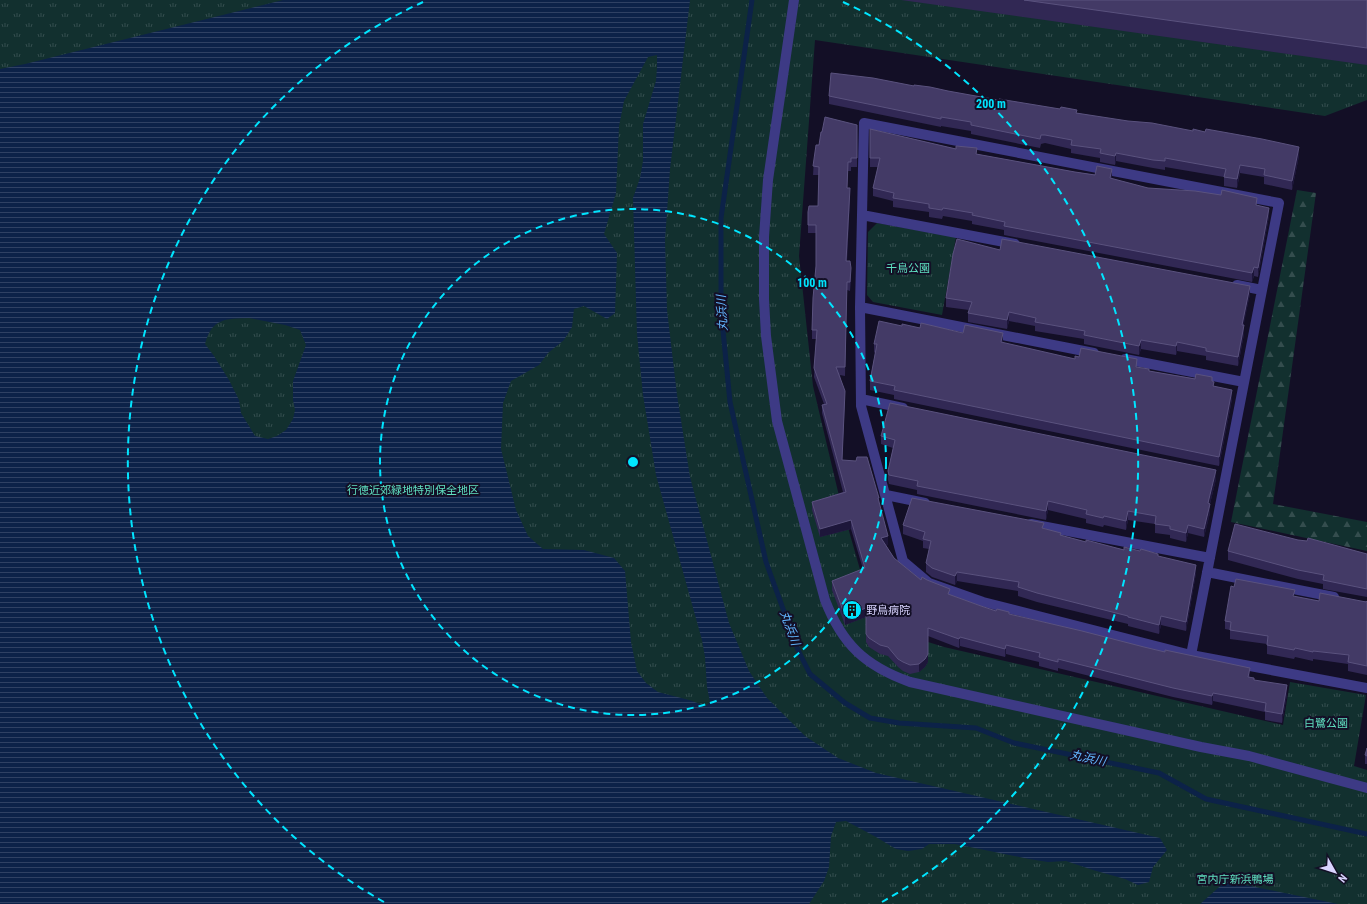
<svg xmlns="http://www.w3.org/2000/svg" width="1367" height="904" font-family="'Roboto Condensed','Noto Sans JP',sans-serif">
  <defs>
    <pattern id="forest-firs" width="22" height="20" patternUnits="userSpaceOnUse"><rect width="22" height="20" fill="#12302f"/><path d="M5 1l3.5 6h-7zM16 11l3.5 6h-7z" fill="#344d4e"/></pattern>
    <pattern id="park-tufts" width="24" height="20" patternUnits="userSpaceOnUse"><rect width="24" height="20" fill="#12302f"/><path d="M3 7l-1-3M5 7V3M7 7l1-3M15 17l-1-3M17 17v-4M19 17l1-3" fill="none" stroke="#344d4e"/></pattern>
    <pattern id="water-rules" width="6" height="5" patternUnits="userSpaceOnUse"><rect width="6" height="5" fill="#0c2248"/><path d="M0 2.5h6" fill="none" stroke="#2f4163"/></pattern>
  </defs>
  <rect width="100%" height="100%" fill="#130f26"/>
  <path fill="url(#forest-firs)" d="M1297 190 1316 193 1273 504 1367 522V551L1231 522Z"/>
  <path fill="url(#park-tufts)" d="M0 0H1367V100L1325 116 815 40 799 256 813 386 839 496 865 587 899 633 944 647 1283 725 1290 682 1366 695 1354 766 1367 770V904H0Z
    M877 223 956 237 942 315 873 302 867 295 868 232Z"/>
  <path fill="url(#water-rules)" fill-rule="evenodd" d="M283 0H690L670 169 665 240 667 310 677 395 690 477 729 623 749 671 767 698 805 736 838 758 876 773 1160 838 1167 850 1153 867 1149 882 1138 885 1125 879 1093 870 1066 861 1048 862 1029 859 955 844H929L922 849 908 851 896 849 876 837 846 821 836 822 831 836 829 867 824 881 809 904H0V69L25 64ZM657 55V67L656 81 643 124V161L640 178 633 198 637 334 643 395 652 450 656 475 702 640 705 657 707 687 710 702 706 706 689 700 658 692 646 683 637 671 631 642 625 571 614 558 584 550 543 549 528 536 516 510 501 449 503 403 511 381 539 365 548 353 564 340 572 327 574 309 584 306 607 319 615 313 617 253 604 234 616 193 619 126 624 101 648 57ZM249 318 285 325 300 330 306 345 293 381V400L295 410 293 419 286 430 277 436 268 439 255 436 241 413 239 400 229 380 214 356 205 344C212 318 225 319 249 318Z
    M1226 881 1338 904H1200Z"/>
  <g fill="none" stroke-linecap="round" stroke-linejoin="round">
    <path stroke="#0c2248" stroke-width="5" d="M752 0 721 218V310L730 402 766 562 798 650 810 674 845 703 870 718 899 723 976 728 1014 743 1159 773 1206 799 1367 834"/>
    <path stroke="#3d3a85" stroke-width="10" d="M794 0 768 180 764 237V299L766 336 777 421 825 600C842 644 865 666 910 682L1201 747 1249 756 1367 788
      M862 215 1015 244
      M1237 285 1262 290
      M860 307 1094 353
      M1125 359 1244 382
      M861 399 903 408
      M886 495 925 503
      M1031 524 1210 558
      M1207 572 1334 597
      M1191 655 1279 203 864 123 860 307 861 406 903 561 929 583 983 602 1191 655 1367 688"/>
  </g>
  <path fill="#312854" d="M901 0H1367V65Z
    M914 86 1077 113 1299 156 1292 190 1264 184V177L1240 173 1237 188 1224 186V177L1165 167V170L1153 168 1116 161 1115 165 1100 162V158L1071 153V149L1045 143 1041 144 1040 148 971 134V131L941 126V127L829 104V96Z
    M857 125V167H851V171H848L847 188 850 197 847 261 851 277 850 291 847 290 845 376 840 375 845 400 842 460 879 505 888 545H886L894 558 921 580H927L950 595 981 606 1250 676V678L1254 680 1287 694 1282 723 1265 720V712L1213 701 1212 705 1173 697 1058 668V671L1039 666V662L1006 654 1005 657 960 646 959 648 928 636V662L925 667 919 672 910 674 903 671 898 667 888 656 880 654 869 647 866 642V617L845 625 832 590V581L863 569 851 529 820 537 812 510V502L843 492 822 413V405L824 404 814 377 816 339H812V330L816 266V233H808V212L818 206 819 175H813L814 159 819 145 822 132Z
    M870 129 956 149 977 154 1075 172 1112 177V179L1148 188 1257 206 1269 216 1258 277 1254 276 1252 282 1004 235V230L972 224V221L943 216 942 219 929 217V212L893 207V201L873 196V188L878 167H870Z
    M1000 250 1250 294 1243 325 1244 334 1238 366 1206 360V356L1177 351 1176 355 1141 349 1139 355 1084 344V339L1035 331V326L1009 321 1007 329 968 322V313L969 310 946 307V298Z
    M902 326 920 328 1003 342V343L1075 359 1137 368 1149 371 1212 381 1214 386 1232 399 1219 466 894 399V395L870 390V381L875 353 874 352V344Z
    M881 436 1216 479 1210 504V513L1204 537 1188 533 1186 542 1170 538V535L1155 533V524L1128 520 1126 530 1104 525 1103 527 1086 523V519L1048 510 1046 520 917 494V490L889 484 888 480V471L893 448 881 444Z
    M903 525 1044 528 1061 536 1086 542 1158 556 1196 573 1186 631 1161 625 1159 634 1128 626V624L1037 602 1018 596V591L957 581 955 585 932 577 926 572V563L929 549 923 548V541L903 534Z
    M1298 540 1367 554V597L1323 589V584L1298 579 1228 560V551Z
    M1295 597 1319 601H1367V675L1348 671V664L1313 659V661L1295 657 1294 659 1267 654V644L1230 639V630L1225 629V621Z
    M1367 748V764H1365V755Z"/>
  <path fill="#1d163a" d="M1299 147V156L1292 190V181Z
    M1116 153V161L1115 165V156Z
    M1240 165V173L1237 188V179Z
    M1112 169V177L1110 187V178Z
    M850 188V197L846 269V261Z
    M1269 208V216L1258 277V268Z
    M1254 267V276L1252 282V273Z
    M1250 286V294L1242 334V325Z
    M1009 312V321L1007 329V320Z
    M1244 325V334L1238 366V357Z
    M1003 333V342L1001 351V342Z
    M1141 340V349L1139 355V346Z
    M1177 342V351L1176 355V346Z
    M1232 390V399L1219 466V457Z
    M845 391V400L842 468V460Z
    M1216 470V479L1208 512V503Z
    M1048 501V510L1046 520V511Z
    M1210 504V513L1204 537V529Z
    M1128 511V520L1126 530V521Z
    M851 520V529L820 537V529Z
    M1188 525V533L1186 542V533Z
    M888 536V545L881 547V538Z
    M1196 565V573L1186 631V622Z
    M957 572V581L955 585V576Z
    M866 608V617L845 625V616Z
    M1161 616V625L1159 634V625Z
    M928 628V662L925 667 919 672V664Z
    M960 637V646L959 648V639Z
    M1006 645V654L1005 657V649Z
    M1250 668V676L1248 686V677Z
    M1287 685V694L1282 723V714Z
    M1213 693V701L1212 705V696Z"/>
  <path fill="#433a66" stroke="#5a527e" d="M1024 0H1367V48Z
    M831 73 873 78 914 86V85L930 87 948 91 998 100 999 99 1060 109 1061 107 1077 110 1076 113 1128 121 1152 123 1193 131V129L1205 132 1206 129 1262 139 1299 147 1292 181 1264 175 1265 169 1240 165 1237 179 1224 177 1226 169 1165 158V161L1153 160 1116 153 1115 156 1100 153 1101 149 1071 145 1072 140 1045 135H1041L1040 139 971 125V122L941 117V119L829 96Z
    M825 117 857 125V158H851V162H848L847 188H850L846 261H850L851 268 850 282H847L845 367H836L845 391 842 460 856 461 857 457H867L879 498H878L888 536 881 538 894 558 921 580 922 577 927 580 950 589 948 594 981 606 996 611 997 609 1009 612V614L1082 631 1144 647 1165 652V650L1250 668 1248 677 1254 678V680L1287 685 1282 714 1265 711 1266 703 1213 693 1212 696 1173 688 1058 659V662L1039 657 1040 653 1006 645 1005 649 960 637 959 639 928 628V654L925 659 919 664 910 665 903 662 898 659 888 647 880 645 869 638 866 634V608L845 616 832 581 865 568 851 520 820 529 812 502 846 492 822 405 827 404 814 368 817 330H812L813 298 816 266V225H808V212L809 206H818L819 167 813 166 816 145H819L821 132H822Z
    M870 129 956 149V146L977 148 976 154 1075 172 1095 175 1097 166 1112 169 1110 178 1148 188 1195 191 1221 195 1222 190 1257 198 1256 205 1269 208 1258 268 1254 267 1252 273 1004 226 1005 222 972 215 973 213 943 208 942 210 929 208V204L893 198 894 193 873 188 880 158H870Z
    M957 239 1000 250 1002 239 1250 286 1242 325H1244L1238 357 1206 351V348L1177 342 1176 346 1141 340 1139 346 1084 335 1085 331 1035 322 1036 318 1009 312 1007 320 968 313 972 302 946 298 953 254Z
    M879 321 902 326V324L920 328 921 323 963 333 965 325 1003 333 1001 342 1075 359V356L1079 357 1081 348 1137 359 1136 367 1149 369V371L1195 379 1196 374 1212 377V381L1214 382 1213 386 1232 390 1219 457 894 390 895 386 870 381 877 344H874Z
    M890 403 1216 470 1208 503 1210 504 1204 529 1188 525 1186 533 1170 529V526L1155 524 1156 516 1128 511 1126 521 1104 516 1103 518 1086 514 1087 510 1048 501 1046 511 917 486 918 481 889 475 888 471 895 440 881 436Z
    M912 498 1044 523 1042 528 1061 533 1060 535 1086 542V540L1124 550V547L1140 551 1141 549 1158 554V556L1196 565 1186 622 1161 616 1159 625 1128 617V616L1037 593 1018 587 1019 582 957 572 955 576 932 568 926 563 931 541 923 539 925 532 903 525Z
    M1235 524 1298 540 1307 541 1308 538 1367 554V589L1323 580 1324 575 1298 570 1228 551Z
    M1236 579 1295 590 1293 596 1319 601 1320 593 1366 602 1367 601V666L1348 662 1349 655 1313 651V652L1295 648 1294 650 1267 645 1268 636 1230 630 1231 622 1225 621 1231 586 1234 587Z
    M1367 748V756L1365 755Z"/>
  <g fill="none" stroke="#00e5ff" stroke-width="2" stroke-dasharray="7 5">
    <circle cx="633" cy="462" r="253"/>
    <path d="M384 902A506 506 0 0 1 423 2M843 2A506 506 0 0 1 882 902"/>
  </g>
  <defs>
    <g id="building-disc" transform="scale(1)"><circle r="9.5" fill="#00e5ff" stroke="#130f26"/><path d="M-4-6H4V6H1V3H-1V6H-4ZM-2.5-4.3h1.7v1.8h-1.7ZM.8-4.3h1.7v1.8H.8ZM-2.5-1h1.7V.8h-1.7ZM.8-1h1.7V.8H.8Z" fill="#111"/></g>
  </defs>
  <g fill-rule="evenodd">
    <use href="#building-disc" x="852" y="610"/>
  </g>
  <g text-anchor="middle" stroke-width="4" stroke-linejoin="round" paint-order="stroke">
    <g font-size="11" fill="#5fe0c0" stroke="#130f26">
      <text x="908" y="272">千鳥公園</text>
      <text x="413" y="494">行徳近郊緑地特別保全地区</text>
      <text x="1326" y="727">白鷺公園</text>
      <text x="1235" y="883">宮内庁新浜鴨場</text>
    </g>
    <g font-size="11" fill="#d9d4ff" stroke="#130f26" text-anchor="start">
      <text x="866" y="614">野鳥病院</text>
    </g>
    <g font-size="12" font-style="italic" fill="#62b6ff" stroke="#130f26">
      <text transform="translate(722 313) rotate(-93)" y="4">丸浜川</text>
      <text transform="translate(790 628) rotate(70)" y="4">丸浜川</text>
      <text transform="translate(1088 758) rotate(12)" y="4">丸浜川</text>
    </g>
  </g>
  <circle cx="633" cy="462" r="6" fill="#00e5ff" stroke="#130f26" stroke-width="2"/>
  <g font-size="12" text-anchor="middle" font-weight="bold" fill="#00e5ff" stroke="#130f26" stroke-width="4" stroke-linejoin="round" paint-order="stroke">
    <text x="991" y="108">200 m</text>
    <text x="812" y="287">100 m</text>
  </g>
  <g transform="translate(1335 872) rotate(129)" stroke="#130f26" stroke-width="3" paint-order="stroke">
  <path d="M0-3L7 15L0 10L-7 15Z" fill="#d9d4ff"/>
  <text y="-6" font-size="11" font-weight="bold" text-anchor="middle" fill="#d9d4ff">N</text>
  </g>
</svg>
